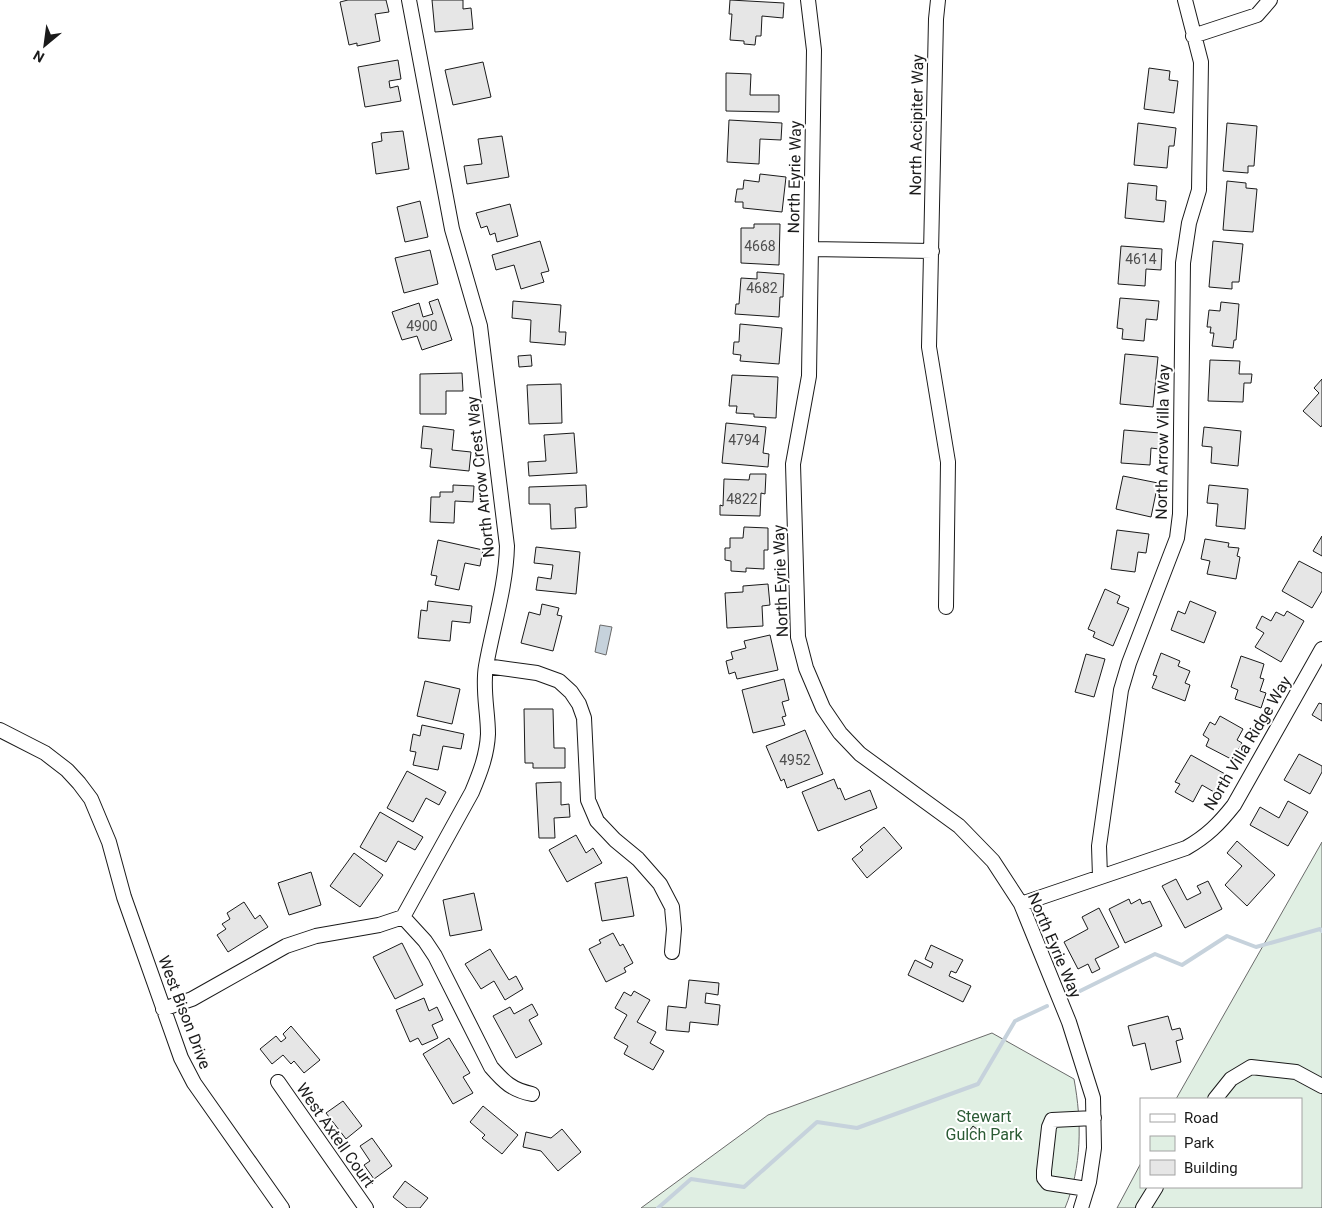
<svg xmlns="http://www.w3.org/2000/svg" width="1322" height="1208" font-family="Roboto,sans-serif">
  <rect width="100%" height="100%" fill="#fff"/>
  <path fill="#e0efe3" stroke="#6a6a6a" d="M1322 842V1208H1117L1141 1163V1187H1301V1099H1176Z
    M992 1033 1074 1079C1082 1122 1082 1167 1065 1208H641L768 1115Z"/>
  <path fill="#c6d2dc" stroke="#6a6a6a" d="M600 625 612 627 606 655 595 652Z"/>
  <g fill="none" stroke-linecap="round" stroke-linejoin="round">
    <path stroke="#c6d2dc" stroke-width="4" d="M1076 993 1155 954 1182 965 1227 936 1256 947 1320 929 1322 931
      M658 1208 691 1179 744 1187 817 1122 857 1128 978 1084 1015 1021 1047 1006"/>
  </g>
  <path fill="#e6e6e6" stroke="#1a1a1a" d="M348 0H386L389 12 375 14 380 41 357 46V43L349 45 340 2Z
    M432 0H463V9L471 8 473 29 435 32Z
    M730 0 784 3 783 18 762 16 761 36H756L755 45 744 44V41L730 40 732 14H729Z
    M398 60 401 79 389 81 390 88 398 86 401 101 365 107 358 67Z
    M483 62 491 97 453 105 445 70Z
    M1149 68 1170 71 1169 80 1178 81 1174 113 1144 109Z
    M726 73 751 74 750 95H779V112L726 111Z
    M729 120 782 123 781 140 760 139 759 164 727 162Z
    M1138 123 1176 128 1174 146H1169L1167 168 1134 165Z
    M1227 123 1257 126 1254 166H1248V173L1223 171Z
    M403 131 409 169 376 174 372 143 382 141 381 133Z
    M502 136 509 177 467 184 464 166 482 164 478 139Z
    M760 174 786 177 782 212 743 208V202H735L737 189H743L744 180 759 182Z
    M1227 181 1246 183V188L1257 189 1253 232 1223 230Z
    M1128 183 1157 186 1156 200 1166 201 1164 222 1125 218Z
    M420 201 428 237 405 242 397 207Z
    M510 204 518 236 497 242 495 233 490 235 487 226 481 228 476 213Z
    M754 224H780L779 265 741 263V228H754Z
    M540 241 549 271 541 273 544 282 521 289 514 265 496 270 492 255Z
    M1213 241 1243 244 1239 282H1232V289L1209 287Z
    M1121 246 1162 249 1161 270 1146 269 1145 286 1118 284Z
    M430 250 438 284 404 293 395 258Z
    M757 272 784 274 783 297H780L779 317 735 314 736 304H739L741 278 757 279Z
    M1120 298 1159 301 1157 320 1146 319 1144 341 1122 339 1123 329 1117 328Z
    M438 299 452 340 422 350 417 336 402 340 392 312 419 303 423 317 433 314 429 302Z
    M513 301 561 305 559 332H566L565 345 530 342 531 320 512 318Z
    M1221 302 1239 304 1236 340H1234L1233 348 1212 346 1214 333H1210L1211 327H1207L1209 310 1220 311Z
    M740 324 782 328 779 364 740 361 741 355 733 354 734 342H739Z
    M1125 354 1158 357 1153 407 1120 404Z
    M531 355 532 366 519 367 518 356Z
    M1210 360 1240 361 1239 374H1252L1251 383H1244L1243 402 1208 401Z
    M462 373 463 391H446V414H420V374Z
    M732 375 778 377 776 418 754 417V414L736 413 737 406H729Z
    M1322 379V425L1321 427 1303 411 1319 393 1314 388Z
    M561 384 562 423 529 424 527 385Z
    M726 423 766 427 763 453 769 454 768 467 722 463Z
    M423 426 454 430 452 450 471 452 469 471 430 467 432 449 421 448Z
    M1204 427 1241 431 1238 466 1211 463 1212 447 1202 446Z
    M1124 430 1160 433 1159 449 1151 448 1150 465 1121 463Z
    M574 433 577 473 529 476 528 462 546 461 544 435Z
    M750 474H766L765 494 761 493 760 516 720 515V505L723 506 724 479 749 480Z
    M1123 476 1158 483 1151 517 1116 509Z
    M453 485 474 486 473 502 455 501 454 523 430 522 431 497H440V492H453Z
    M586 485 587 507 575 508 576 528 551 529 550 504H529V487Z
    M1209 485 1248 489 1245 529 1216 526 1218 504 1207 503Z
    M744 527 768 528V550H764V569L746 568V572L731 571V561L725 560V548H730V538H743Z
    M1117 530 1149 534 1146 553 1138 552 1135 572 1111 569Z
    M1322 536V556L1313 551Z
    M1205 539 1229 543 1228 547 1239 548 1237 556 1240 557 1236 579 1207 574 1210 561 1201 559Z
    M438 540 483 550 480 566 465 563 459 590 435 585 437 576 431 575Z
    M536 547 580 552 576 594 536 590 538 577 551 579 553 565 534 563Z
    M1299 561 1322 573V591L1312 608 1282 591Z
    M768 584 770 605 762 606 763 626 727 628 725 593 743 592V586Z
    M1105 589 1120 596 1117 603 1129 608 1113 646 1093 637 1095 632 1088 629Z
    M428 601 472 606 470 623 452 621 450 641 418 638 421 610 427 611Z
    M1190 601 1216 612 1204 643 1171 630 1178 611 1185 614Z
    M542 604 559 608 557 615 562 616 553 651 521 643 529 612 540 615Z
    M1287 611 1304 621 1281 662 1255 647 1264 633 1256 628 1262 616 1271 621 1276 612 1284 616Z
    M770 635 778 670 737 679 735 672 729 674 726 661 733 659 731 652 746 648 744 641Z
    M1161 653 1180 661 1178 666 1190 671 1185 683 1190 685 1185 701 1152 688 1157 676 1153 675Z
    M1086 654 1105 659 1094 697 1075 692Z
    M1241 656 1264 664 1260 678 1264 679 1260 691 1266 693 1261 708 1235 699 1238 690 1231 687Z
    M784 679 789 700 782 702 786 716 782 717 785 725 753 733 742 690Z
    M425 681 460 689 452 724 417 716Z
    M1319 703 1322 704V721L1312 715Z
    M524 709H553L554 748H565V768H533V763H525Z
    M1220 716 1243 729 1237 740 1242 743 1233 760 1206 746 1209 739 1203 735 1210 722 1215 725Z
    M422 725 464 734 461 749 443 746 438 770 413 765 416 752 410 751 413 734 420 736Z
    M805 730 823 774 787 788 784 779 781 781 766 746Z
    M1299 754 1322 766V772L1310 794 1284 780Z
    M1191 755 1225 774 1214 792 1202 785 1193 802 1175 792 1180 784 1175 782Z
    M407 771 446 792 439 805 426 798 413 822 387 808Z
    M834 779 838 789 840 788 845 800 870 790 877 808 818 831 802 792Z
    M561 782V805L569 804 570 817 554 818 555 838H539L536 783Z
    M1288 801 1308 812 1288 846 1250 825 1260 807 1279 818Z
    M380 812 423 837 415 850 398 841 386 862 360 847Z
    M884 827 902 848 867 878 852 859 863 850 860 847Z
    M576 835 586 853 593 848 602 863 567 882 549 850Z
    M1237 841 1275 875 1247 906 1225 885 1242 866 1227 853Z
    M354 853 383 875 360 907 330 886Z
    M311 872 321 905 289 915 278 883Z
    M627 877 634 916 602 921 595 883Z
    M1176 879 1187 900 1201 893 1197 886 1208 881 1222 909 1185 928 1162 886Z
    M474 893 482 930 450 936 443 900Z
    M1129 899 1131 904 1140 899 1142 904 1150 901 1162 926 1125 943 1109 909Z
    M244 902 255 919 260 915 268 927 228 952 217 935 226 929 222 924 230 919 227 913Z
    M1099 908 1119 947 1095 959 1100 969 1092 973 1088 964 1078 969 1064 942 1088 929 1082 917Z
    M613 933 620 946 623 944 633 963 624 968 626 972 606 982 589 949 601 943 599 940Z
    M402 943 423 985 395 999 373 957Z
    M931 945 963 960 956 973 951 971 949 976 971 986 963 1002 908 975 915 960 931 968 933 963 925 959Z
    M490 949 509 980 516 976 523 989 505 1000 494 981 481 989 465 964Z
    M689 980 719 983 718 995 706 993 705 1003 720 1005 718 1025 690 1022 689 1032 666 1030 668 1006 686 1008Z
    M634 991 650 1000 637 1022 656 1032 650 1043 664 1051 653 1070 624 1054 628 1046 614 1038 627 1015 615 1008 624 992 631 996Z
    M424 998 429 1011 437 1007 443 1020 432 1025 438 1038 422 1045 418 1038 410 1042 396 1010Z
    M532 1004 538 1015 529 1020 542 1044 516 1058 493 1016 510 1007 514 1014Z
    M1168 1016 1172 1030 1180 1028 1183 1039 1176 1041 1181 1062 1151 1070 1145 1043 1133 1046 1128 1026Z
    M291 1026 320 1060 304 1073 294 1061 291 1064 283 1055 272 1064 260 1049 276 1036 281 1042 286 1038 283 1034Z
    M449 1038 470 1073 463 1077 473 1093 453 1104 423 1054Z
    M343 1101 362 1126 346 1139 326 1113Z
    M483 1106 518 1135 502 1154 482 1138 485 1135 470 1122Z
    M973 1126 982 1133 975 1141 967 1134Z
    M562 1129 581 1152 558 1171 541 1151 523 1147 526 1132 551 1138Z
    M372 1138 392 1166 374 1179 364 1165 370 1161 360 1146Z
    M405 1181 428 1198 420 1208H407L393 1197Z"/>
  <g fill="none" stroke-linecap="round" stroke-linejoin="round">
    <g stroke="#1a1a1a" stroke-width="16">
      <path id="minor" d="M808 0 814 50 809 376 793 464 798 637 806 668 823 708 840 733 860 754 959 826 993 861 1021 904 1069 1022 1093 1098 1094 1148 1089 1182 1081 1208
        M938 0 936 19 929 347 948 462 946 607
        M1193 36 1257 15 1270 0
        M811 249 932 251
        M486 666 537 673 559 681 571 692 579 704 584 718 588 800 597 821 615 840 638 859 660 884 672 907 674 929 672 952
        M0 730 45 753 67 770 79 783 91 799 109 842 124 897 181 1058 194 1083 282 1208
        M1100 877 1099 846 1121 690 1129 663 1177 538 1180 514 1183 263 1189 223 1199 190 1201 62 1185 0
        M1021 904 1186 848C1207 836 1219 824 1234 805L1322 649
        M403 917 425 941 435 956 491 1067C504 1082 512 1090 532 1094
        M163 1009 192 999 286 946 316 936 379 925 403 917 472 792C480 773 487 755 488 734 488 711 482 689 486 666 493 626 506 587 507 546L480 326 452 229 409 0
        M278 1082 366 1208
        M1215 1099 1231 1079 1251 1067 1296 1072 1322 1086
        M1087 1189 1048 1183 1044 1178V1171L1049 1127 1052 1120 1094 1118
        M1143 1208 1156 1187"/>
    </g>
    <use href="#minor" stroke="#fff" stroke-width="14"/>
  </g>
  <g text-anchor="middle" stroke-width="4" stroke-linejoin="round" paint-order="stroke">
    <g font-size="14" fill="#4d4d4d">
      <text x="760" y="251">4668</text>
      <text x="1141" y="264">4614</text>
      <text x="762" y="293">4682</text>
      <text x="422" y="331">4900</text>
      <text x="744" y="445">4794</text>
      <text x="742" y="504">4822</text>
      <text x="795" y="765">4952</text>
    </g>
    <g font-size="16" fill="#1a1a1a" stroke="#fff">
      <text transform="translate(916 125) rotate(-89)" y="6">North Accipiter Way</text>
      <text transform="translate(794 177) rotate(-89)" y="6">North Eyrie Way</text>
      <text transform="translate(1162 442) rotate(-89)" y="6">North Arrow Villa Way</text>
      <text transform="translate(480 477) rotate(-96)" y="6">North Arrow Crest Way</text>
      <text transform="translate(780 581) rotate(-92)" y="6">North Eyrie Way</text>
      <text transform="translate(1247 743) rotate(-59)" y="6">North Villa Ridge Way</text>
      <text transform="translate(1055 945) rotate(67)" y="6">North Eyrie Way</text>
      <text transform="translate(185 1012) rotate(69)" y="6">West Bison Drive</text>
      <text transform="translate(336 1135) rotate(55)" y="6">West Axtell Court</text>
    </g>
    <g font-size="16" fill="#2b5a34" stroke="#fff">
      <text x="984" y="1122">Stewart<tspan x="984" dy="18">Gulch Park</tspan></text>
    </g>
  </g>
  <rect x="1140" y="1098" width="162" height="90" fill="#ffffff" stroke="#a3a3a3"/>
  <rect x="1150" y="1114" width="25" height="8" fill="#ffffff" stroke="#a3a3a3"/>
  <text x="1184" y="1123" font-size="15" fill="#1a1a1a">Road</text>
  <rect x="1150" y="1136" width="25" height="15" fill="#e0efe3" stroke="#a3a3a3"/>
  <text x="1184" y="1148" font-size="15" fill="#1a1a1a">Park</text>
  <rect x="1150" y="1160" width="25" height="15" fill="#e6e6e6" stroke="#a3a3a3"/>
  <text x="1184" y="1173" font-size="15" fill="#1a1a1a">Building</text>
  <g transform="translate(45 45) rotate(209)" stroke="#ffffff" stroke-width="4" paint-order="stroke">
  <path d="M0-4L9 19L0 12L-9 19Z" fill="#1a1a1a"/>
  <text y="-8" font-size="14" font-weight="bold" text-anchor="middle" fill="#1a1a1a">N</text>
  </g>
</svg>
